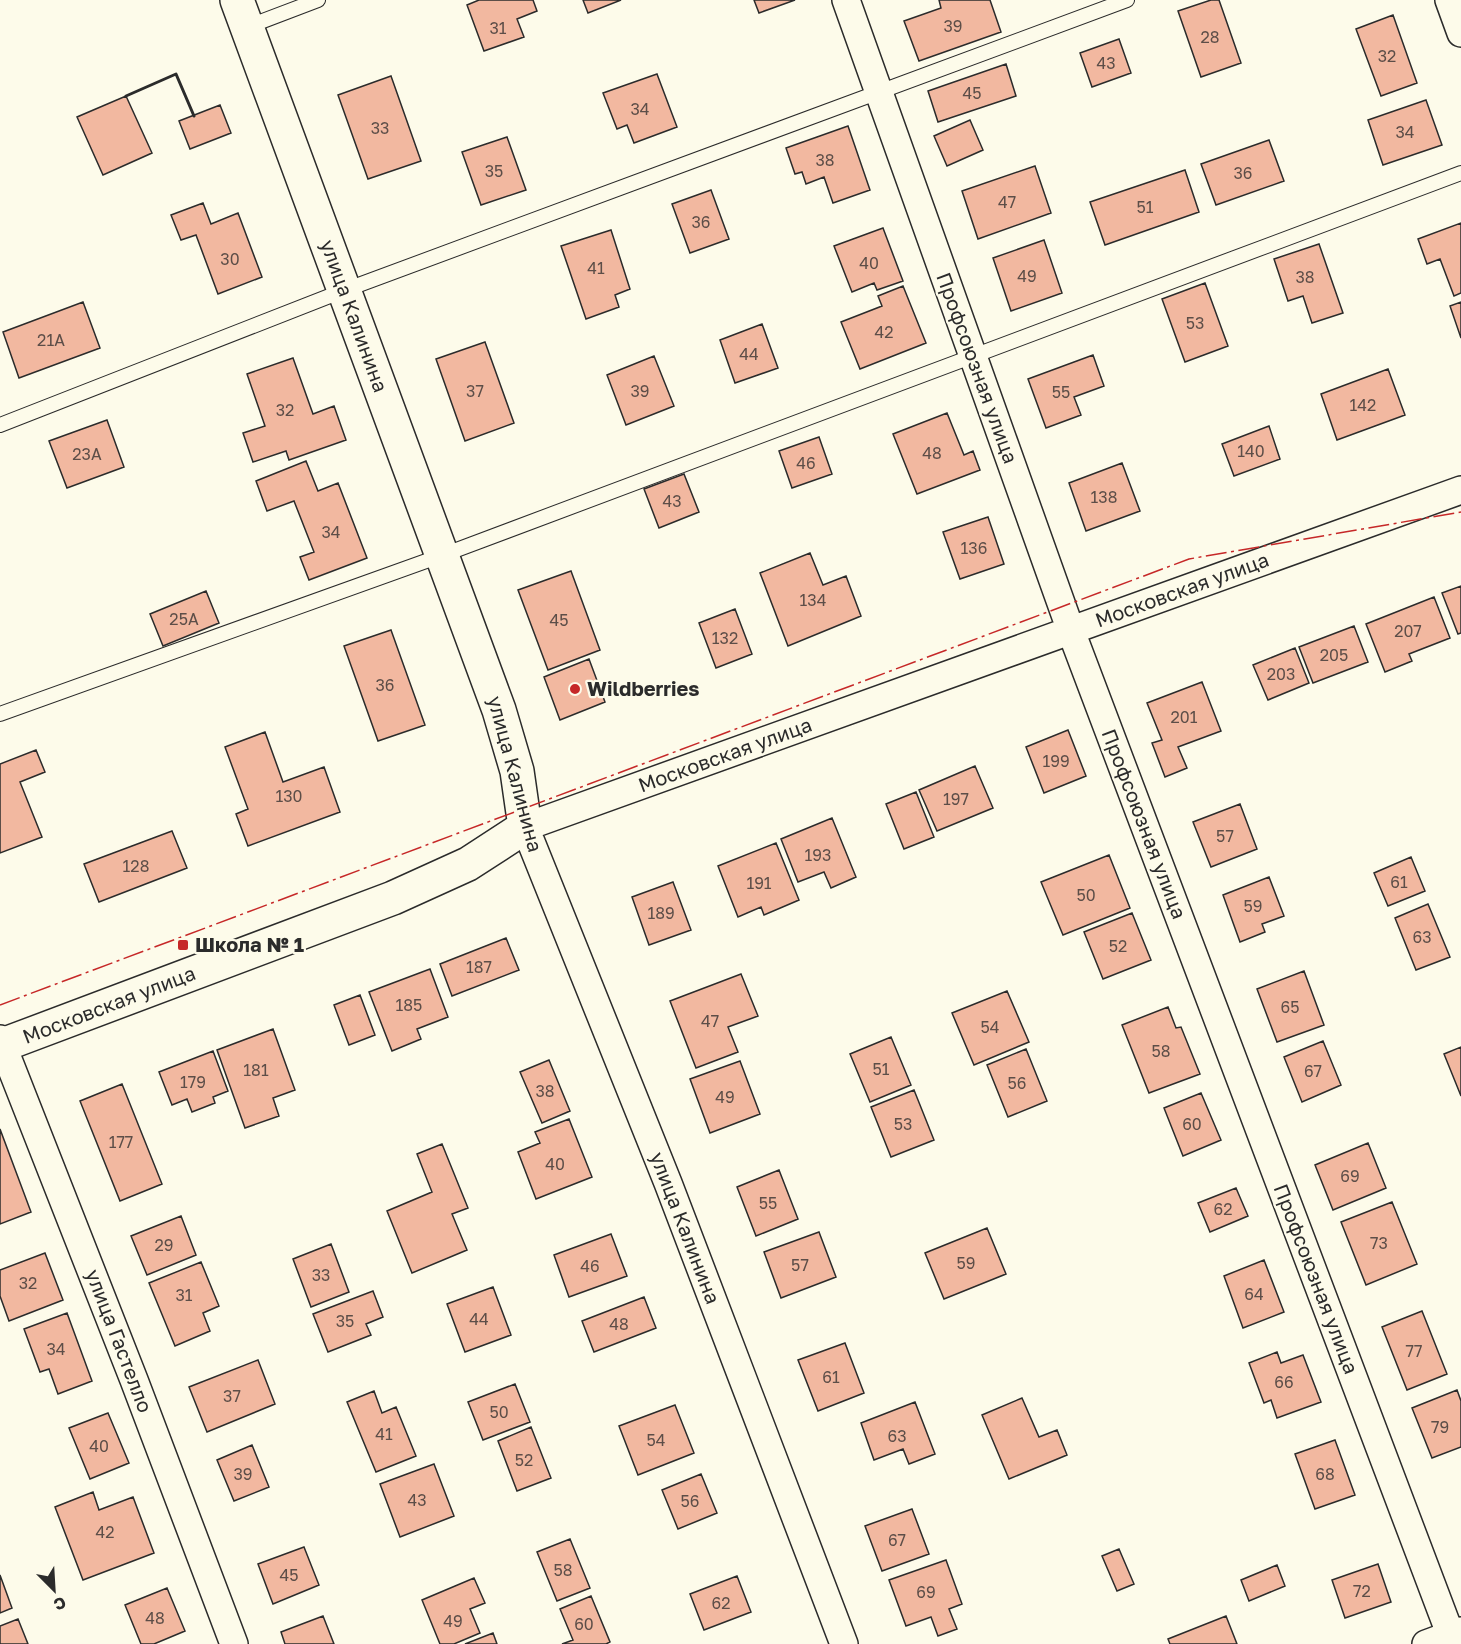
<svg xmlns="http://www.w3.org/2000/svg" width="1461" height="1644" font-family="'Golos Text',sans-serif">
  <rect width="100%" height="100%" fill="#fdfbea"/>
  <path fill="#f2b8a0" stroke="#2b2b2b" stroke-width="1.5" d="M479 0H533L537 11 517 19 524 37 484 51 467 5Z
    M583 0H621L588 13Z
    M754 0H795L759 13Z
    M939 0H990L1001 32 919 61 904 21 941 8Z
    M1211 0H1219L1241 63 1201 77 1178 11Z
    M1393 15 1417 83 1381 96 1356 29Z
    M1119 39 1131 73 1092 87 1080 53Z
    M1006 64 1016 96 938 122 928 91Z
    M657 74 677 127 634 143 627 125 617 129 603 93Z
    M391 76 421 161 368 179 338 95Z
    M126 96 152 153 103 175 77 117Z
    M1426 100 1442 145 1383 165 1368 120Z
    M220 105 231 133 190 149 179 121Z
    M970 120 983 150 947 166 934 136Z
    M848 126 870 190 833 203 824 177 806 184 802 172 795 174 786 148Z
    M507 137 526 190 481 205 462 152Z
    M1269 140 1284 181 1216 205 1201 164Z
    M1035 166 1051 213 978 239 962 191Z
    M1185 170 1199 212 1105 245 1090 202Z
    M711 190 729 239 690 253 672 204Z
    M203 203 211 224 238 213 262 277 218 294 196 235 181 240 171 215Z
    M1461 223V293L1454 296 1440 259 1427 264 1418 239Z
    M883 228 903 281 877 290 874 283 852 292 834 246Z
    M611 230 630 289 615 295 619 307 586 319 561 246Z
    M1044 240 1062 293 1011 311 993 258Z
    M1319 244 1343 313 1312 323 1303 296 1288 301 1274 259Z
    M1205 283 1228 346 1185 362 1162 299Z
    M903 286 926 343 860 369 841 322 882 306 878 296Z
    M83 302 100 348 19 378 3 332Z
    M1461 302V338L1450 306Z
    M762 324 778 368 735 383 720 340Z
    M485 342 514 423 465 441 436 359Z
    M1093 355 1104 386 1074 397 1081 415 1046 428 1028 379Z
    M654 356 674 406 626 425 607 375Z
    M293 358 313 414 334 406 346 440 289 460 286 451 253 462 243 433 265 426 247 374Z
    M1388 369 1405 415 1337 440 1321 394Z
    M947 413 964 455 973 451 980 470 917 494 893 434Z
    M107 420 124 467 67 488 49 441Z
    M1269 426 1280 459 1234 476 1222 444Z
    M819 437 832 474 792 488 779 451Z
    M306 461 318 491 338 483 367 558 309 580 300 557 314 552 294 501 267 511 256 481Z
    M1122 463 1140 511 1086 531 1069 483Z
    M684 474 699 512 659 528 644 489Z
    M988 517 1004 564 960 579 943 532Z
    M810 553 823 585 846 576 861 616 788 646 760 573Z
    M571 571 600 650 548 670 518 590Z
    M1461 586V633L1458 634 1442 593Z
    M206 591 219 623 163 646 150 614Z
    M1434 597 1450 638 1409 654 1412 661 1385 672 1366 624Z
    M735 609 752 654 716 668 699 623Z
    M1354 626 1368 662 1313 683 1299 647Z
    M391 630 425 725 378 741 344 646Z
    M1295 648 1309 683 1268 700 1253 665Z
    M589 659 605 702 560 720 544 677Z
    M1202 682 1221 731 1178 747 1187 768 1165 777 1152 743 1162 740 1147 703Z
    M1068 730 1086 776 1044 793 1026 747Z
    M265 732 283 782 324 767 340 812 248 846 236 814 248 809 225 747Z
    M36 750 45 772 20 782 42 837 0 853V764Z
    M975 766 993 808 937 831 919 790Z
    M916 792 934 837 904 849 886 804Z
    M1240 804 1257 849 1211 867 1193 822Z
    M832 818 856 877 831 888 824 872 798 882 781 839Z
    M172 831 187 868 99 902 84 864Z
    M776 843 799 900 764 915 761 907 738 917 718 866Z
    M1109 855 1130 908 1063 935 1041 882Z
    M1411 857 1425 891 1388 906 1374 873Z
    M1269 877 1284 916 1262 924 1265 932 1240 942 1223 895Z
    M673 882 691 930 649 945 632 897Z
    M1428 904 1450 957 1416 970 1395 918Z
    M1132 913 1151 960 1103 979 1084 932Z
    M506 938 519 970 452 996 440 964Z
    M430 969 448 1017 417 1029 421 1039 392 1051 369 992Z
    M1304 971 1324 1025 1277 1042 1257 989Z
    M741 974 758 1016 728 1027 738 1052 696 1068 670 1001Z
    M1007 991 1029 1042 974 1065 952 1013Z
    M360 995 375 1035 349 1045 334 1005Z
    M1168 1007 1176 1028 1181 1027 1200 1074 1149 1093 1122 1025Z
    M273 1029 295 1090 273 1098 279 1116 245 1128 217 1050Z
    M891 1037 911 1085 870 1102 850 1054Z
    M1323 1041 1341 1085 1302 1102 1284 1057Z
    M1461 1047V1096L1444 1054Z
    M1026 1049 1047 1101 1008 1117 987 1065Z
    M213 1051 228 1091 213 1097 215 1103 192 1112 187 1099 172 1105 159 1072Z
    M549 1060 570 1111 542 1123 520 1072Z
    M740 1061 760 1114 710 1133 690 1079Z
    M122 1084 162 1184 120 1201 80 1101Z
    M914 1090 934 1140 891 1157 871 1107Z
    M1201 1093 1221 1140 1183 1156 1164 1108Z
    M569 1119 592 1177 536 1199 518 1152 540 1143 535 1132Z
    M0 1129 31 1212 0 1224Z
    M1368 1143 1386 1188 1333 1210 1315 1165Z
    M442 1144 468 1208 452 1214 467 1250 412 1273 387 1211 432 1192 417 1154Z
    M779 1170 798 1219 756 1236 737 1187Z
    M1236 1188 1248 1216 1210 1232 1198 1203Z
    M1392 1202 1417 1264 1366 1285 1341 1222Z
    M181 1216 196 1255 147 1275 131 1236Z
    M987 1228 1006 1274 944 1299 925 1253Z
    M819 1232 836 1277 781 1298 764 1252Z
    M611 1234 627 1276 569 1297 554 1255Z
    M331 1244 349 1292 311 1307 293 1259Z
    M45 1253 63 1300 9 1321 0 1296V1270Z
    M1264 1260 1284 1312 1243 1328 1224 1276Z
    M201 1262 219 1306 203 1313 210 1331 175 1346 149 1283Z
    M493 1287 511 1335 465 1352 447 1304Z
    M373 1291 383 1317 366 1324 371 1335 328 1352 313 1314Z
    M644 1297 656 1328 594 1352 582 1321Z
    M1422 1311 1447 1374 1407 1390 1382 1327Z
    M67 1313 92 1381 58 1394 49 1369 40 1372 24 1329Z
    M845 1343 864 1393 818 1411 798 1360Z
    M1277 1352 1281 1363 1303 1355 1321 1402 1277 1418 1271 1400 1264 1403 1249 1363Z
    M258 1360 275 1404 207 1432 189 1387Z
    M515 1384 530 1422 483 1440 468 1402Z
    M1457 1390 1461 1401V1447L1432 1458 1412 1408Z
    M374 1391 382 1413 396 1407 416 1456 376 1472 347 1402Z
    M1022 1398 1039 1437 1057 1430 1067 1455 1009 1479 982 1415Z
    M915 1402 935 1454 909 1464 903 1449 874 1460 861 1423Z
    M675 1405 694 1453 638 1475 619 1426Z
    M108 1413 129 1463 90 1479 69 1428Z
    M531 1427 551 1478 517 1491 498 1441Z
    M1335 1440 1355 1495 1315 1509 1295 1454Z
    M252 1445 269 1487 234 1501 217 1460Z
    M434 1464 454 1516 400 1537 380 1484Z
    M701 1474 717 1513 678 1529 662 1490Z
    M93 1492 99 1510 133 1497 154 1553 83 1580 55 1507Z
    M912 1509 929 1554 882 1571 865 1526Z
    M570 1539 590 1588 557 1601 537 1552Z
    M304 1547 319 1585 273 1604 258 1564Z
    M1119 1549 1134 1584 1117 1591 1102 1556Z
    M946 1560 962 1604 949 1609 957 1629 938 1636 931 1617 906 1626 889 1580Z
    M1378 1564 1391 1602 1345 1618 1332 1580Z
    M1277 1565 1285 1586 1249 1601 1241 1580Z
    M0 1575 12 1608 0 1613Z
    M737 1576 751 1612 704 1630 690 1594Z
    M474 1578 485 1603 470 1609 480 1633 454 1644H440L422 1600Z
    M167 1588 185 1631 154 1644H141L125 1605Z
    M591 1596 610 1642 606 1644H562L573 1640 560 1609Z
    M323 1616 334 1644H285L281 1632Z
    M1226 1616 1237 1644H1170L1168 1639Z
    M18 1619 28 1644H0V1626Z
    M493 1633 497 1644H465Z"/>
  <g fill="none" stroke-linecap="round" stroke-linejoin="round">
    <g stroke="#2b2b2b" stroke-width="16">
      <path id="lane" d="M247 27 318 0
        M0 425 345 290 1127 0
        M0 714 443 555 1461 173"/>
    </g>
    <g stroke="#2b2b2b" stroke-width="30">
      <path id="street" d="M846 0 1071 631 1454 1644
        M1449 0 1461 33
        M0 1039 134 1380 234 1644
        M844 1644 668 1183 525 827 1461 490
        M1426 1644 1461 1631"/>
    </g>
    <g stroke="#2b2b2b" stroke-width="36">
      <path id="secondary" d="M0 1046 393 898 468 864 525 827 517 771 499 710 237 0"/>
    </g>
    <use href="#lane" stroke="#fdfbea" stroke-width="14"/>
    <use href="#street" stroke="#fdfbea" stroke-width="27"/>
    <use href="#secondary" stroke="#fdfbea" stroke-width="33"/>
    <path stroke="#2b2b2b" stroke-width="3" d="M126 96 176 74 194 116"/>
    <path stroke="#c62828" stroke-width="1.5" stroke-dasharray="21 4.5 3 4.5" stroke-linecap="butt" d="M0 1005 1189 559 1461 512"/>
  </g>
  <g fill="#c62828" stroke="#fdfbea" stroke-width="2">
    <circle cx="575" cy="689" r="6"/>
    <rect x="177" y="939" width="12" height="12" rx="3"/>
  </g>
  <g text-anchor="middle" stroke-width="4.5" stroke-linejoin="round" paint-order="stroke">
    <g font-size="16" fill="#5d4e48">
      <text x="953" y="32">39</text>
      <text x="498" y="34">31</text>
      <text x="1210" y="43">28</text>
      <text x="1387" y="62">32</text>
      <text x="1106" y="69">43</text>
      <text x="972" y="99">45</text>
      <text x="640" y="115">34</text>
      <text x="380" y="134">33</text>
      <text x="1405" y="138">34</text>
      <text x="825" y="166">38</text>
      <text x="494" y="177">35</text>
      <text x="1243" y="179">36</text>
      <text x="1007" y="208">47</text>
      <text x="1145" y="213">51</text>
      <text x="701" y="228">36</text>
      <text x="230" y="265">30</text>
      <text x="869" y="269">40</text>
      <text x="596" y="274">41</text>
      <text x="1027" y="282">49</text>
      <text x="1305" y="283">38</text>
      <text x="1195" y="329">53</text>
      <text x="884" y="338">42</text>
      <text x="51" y="346">21А</text>
      <text x="749" y="360">44</text>
      <text x="475" y="397">37</text>
      <text x="640" y="397">39</text>
      <text x="1061" y="398">55</text>
      <text x="1363" y="411">142</text>
      <text x="285" y="416">32</text>
      <text x="1251" y="457">140</text>
      <text x="932" y="459">48</text>
      <text x="87" y="460">23А</text>
      <text x="806" y="469">46</text>
      <text x="1104" y="503">138</text>
      <text x="672" y="507">43</text>
      <text x="331" y="538">34</text>
      <text x="974" y="554">136</text>
      <text x="813" y="606">134</text>
      <text x="184" y="625">25А</text>
      <text x="559" y="626">45</text>
      <text x="1408" y="637">207</text>
      <text x="725" y="644">132</text>
      <text x="1334" y="661">205</text>
      <text x="1281" y="680">203</text>
      <text x="385" y="691">36</text>
      <text x="1184" y="723">201</text>
      <text x="1056" y="767">199</text>
      <text x="289" y="802">130</text>
      <text x="956" y="805">197</text>
      <text x="1225" y="842">57</text>
      <text x="818" y="861">193</text>
      <text x="136" y="872">128</text>
      <text x="1399" y="888">61</text>
      <text x="759" y="889">191</text>
      <text x="1086" y="901">50</text>
      <text x="1253" y="912">59</text>
      <text x="661" y="919">189</text>
      <text x="1422" y="943">63</text>
      <text x="1118" y="952">52</text>
      <text x="479" y="973">187</text>
      <text x="409" y="1011">185</text>
      <text x="1290" y="1013">65</text>
      <text x="710" y="1027">47</text>
      <text x="990" y="1033">54</text>
      <text x="1161" y="1057">58</text>
      <text x="881" y="1075">51</text>
      <text x="256" y="1076">181</text>
      <text x="1313" y="1077">67</text>
      <text x="193" y="1088">179</text>
      <text x="1017" y="1089">56</text>
      <text x="545" y="1097">38</text>
      <text x="725" y="1103">49</text>
      <text x="903" y="1130">53</text>
      <text x="1192" y="1130">60</text>
      <text x="121" y="1148">177</text>
      <text x="555" y="1170">40</text>
      <text x="1350" y="1182">69</text>
      <text x="768" y="1209">55</text>
      <text x="1223" y="1215">62</text>
      <text x="1379" y="1249">73</text>
      <text x="164" y="1251">29</text>
      <text x="966" y="1269">59</text>
      <text x="800" y="1271">57</text>
      <text x="590" y="1272">46</text>
      <text x="321" y="1281">33</text>
      <text x="28" y="1289">32</text>
      <text x="1254" y="1300">64</text>
      <text x="184" y="1301">31</text>
      <text x="479" y="1325">44</text>
      <text x="345" y="1327">35</text>
      <text x="619" y="1330">48</text>
      <text x="56" y="1355">34</text>
      <text x="1414" y="1357">77</text>
      <text x="831" y="1383">61</text>
      <text x="1284" y="1388">66</text>
      <text x="232" y="1402">37</text>
      <text x="499" y="1418">50</text>
      <text x="1440" y="1433">79</text>
      <text x="384" y="1440">41</text>
      <text x="897" y="1442">63</text>
      <text x="656" y="1446">54</text>
      <text x="99" y="1452">40</text>
      <text x="524" y="1466">52</text>
      <text x="243" y="1480">39</text>
      <text x="1325" y="1480">68</text>
      <text x="417" y="1506">43</text>
      <text x="690" y="1507">56</text>
      <text x="105" y="1538">42</text>
      <text x="897" y="1546">67</text>
      <text x="563" y="1576">58</text>
      <text x="289" y="1581">45</text>
      <text x="1362" y="1597">72</text>
      <text x="926" y="1598">69</text>
      <text x="721" y="1609">62</text>
      <text x="155" y="1624">48</text>
      <text x="453" y="1627">49</text>
      <text x="584" y="1630">60</text>
    </g>
    <g font-size="20" fill="#2b2b2b" stroke="#fdfbea">
      <text transform="translate(354 316) rotate(70)" y="7">улица Калинина</text>
      <text transform="translate(977 368) rotate(70)" y="7">Профсоюзная улица</text>
      <text transform="translate(1182 590) rotate(-20)" y="7">Московская улица</text>
      <text transform="translate(725 755) rotate(-20)" y="7">Московская улица</text>
      <text transform="translate(515 774) rotate(75)" y="7">улица Калинина</text>
      <text transform="translate(1144 824) rotate(69)" y="7">Профсоюзная улица</text>
      <text transform="translate(109 1005) rotate(-21)" y="7">Московская улица</text>
      <text transform="translate(685 1228) rotate(69)" y="7">улица Калинина</text>
      <text transform="translate(1316 1279) rotate(69)" y="7">Профсоюзная улица</text>
      <text transform="translate(119 1341) rotate(69)" y="7">улица Гастелло</text>
    </g>
    <g font-size="20" font-weight="bold" fill="#2b2b2b" stroke="#fdfbea" text-anchor="start">
      <text x="587" y="696">Wildberries</text>
      <text x="195" y="952">Школа № 1</text>
    </g>
  </g>
  <g transform="translate(54 1590) rotate(156)" stroke="#fdfbea" stroke-width="4.5" paint-order="stroke">
  <path d="M0-4.5L10 22L0 15L-10 22Z" fill="#2b2b2b"/>
  <text y="-9" font-size="16" font-weight="bold" text-anchor="middle" fill="#2b2b2b">С</text>
  </g>
</svg>
